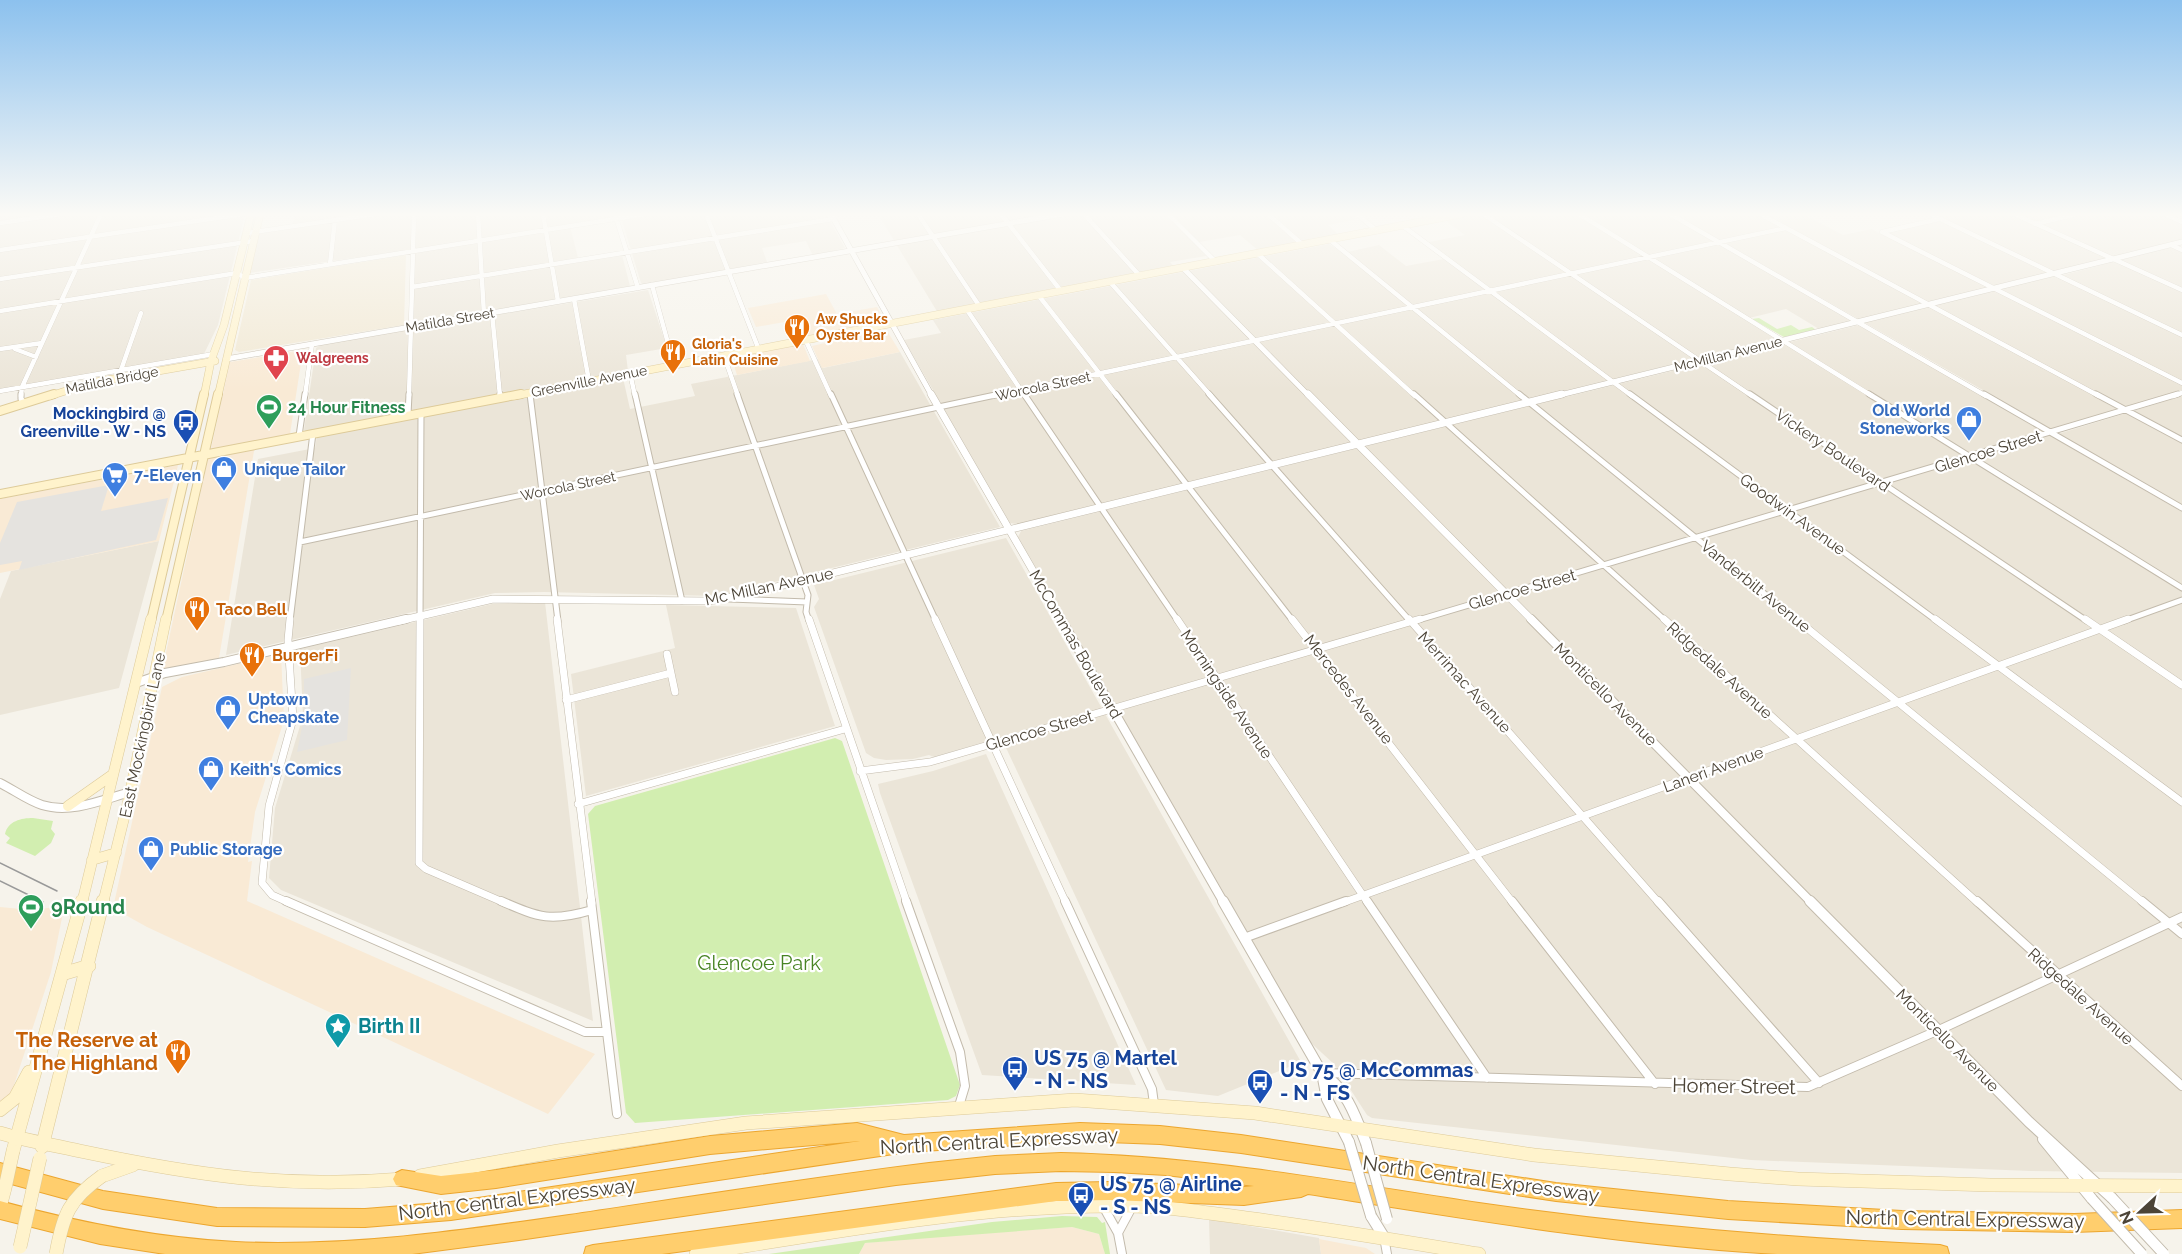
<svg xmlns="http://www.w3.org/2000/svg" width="2182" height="1254" font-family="Raleway,sans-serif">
  <rect width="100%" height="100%" fill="#f6f3eb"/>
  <path fill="#ebe5d8" d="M0 214H245L218 325 202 358 0 392Z
    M295 214H611L612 217 570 226 579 262 622 255 630 286 416 323 413 322 415 249 249 273 259 234 292 227Z
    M620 214H826L845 248 813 256 806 241 762 248 767 262 644 285 641 283Z
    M878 214H1351L1357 219 1328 225 1340 236 1260 252 1240 235 1194 243 1206 256 1170 262 1175 268 938 313Z
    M1476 214H1667L1852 321 1819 329 1786 309 1745 319 1776 339 1017 524 1010 523 904 340 941 333 933 320 1329 244 1343 253 1379 245 1406 266 1444 259 1424 243 1465 235 1447 222 1448 219Z
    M1674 214H1803L1843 235 1872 229 1879 233 1939 221 2056 277 2170 247 2178 249 2182 251V390L2051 429Z
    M1932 214H2159L2182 224V240L2053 271Z
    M648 290 667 348 626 355 628 371 309 432 304 430 316 348 322 344Z
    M1859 325 2182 512V1173L2031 1171 1751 1160 1372 1118 1367 1115 1334 1064 1310 1042 1018 537 1021 531Z
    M900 352 1000 527 717 596 544 592 495 593 226 655 258 459 315 448 317 436 623 378 630 409 695 396 691 384 818 359 823 368Z
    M2182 396V505L2058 434Z
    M1006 538 1301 1062 1218 1096 1166 1090 1001 737 934 757 929 755 913 759 886 760 874 758 866 753 814 607 819 599 814 585Z
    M159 541 119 688 0 715V599L11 571Z
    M545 602 593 1021 281 890 269 878 275 808 303 716 300 649 492 604Z
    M666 605 796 608 835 726 586 796 571 674 675 648Z
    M986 754 1136 1085 982 1075 880 793 878 784 933 771Z
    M1209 1219 1319 1238 1321 1254H1210Z"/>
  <path fill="#f9ead5" d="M826 294 837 314 877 307 885 321 798 339 790 321 756 327 748 308Z
    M886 329 900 352 822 368 812 346Z
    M803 344 810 361 737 375 731 357Z
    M303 350 290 434 211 449 230 362Z
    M255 445 219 658 162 671 209 454Z
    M178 465 159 541 0 573V499Z
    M281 654 284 720 255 812 248 862 252 861 247 901 595 1054 548 1114 147 927 113 908 162 687 182 677Z
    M65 903 51 972 12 1091 0 1104V907L31 910 48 908Z
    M1072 1227 1099 1234 1105 1254H859L865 1243 933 1236Z
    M1319 1239 1366 1248 1375 1254H1321Z"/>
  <path fill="#f1e8d3" d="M406 255 404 325 239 352 235 350 251 280Z"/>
  <path fill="#d2eeb0" d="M1759 318 1777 329 1791 325 1799 330 1812 327 1816 330 1784 337 1752 319Z
    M835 738 842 741 960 1085 956 1096 948 1100 635 1123 626 1113 588 814 595 806Z
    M33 818 53 821 51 829 55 834 51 843 35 856 6 843 10 838 5 834C8 821 21 818 33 818Z
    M1062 1216 1097 1217 1102 1223 1105 1222 1110 1254H1105L1099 1234 1072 1227 865 1243 859 1254H769L992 1222Z"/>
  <path fill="#e5e3df" d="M109 485 101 511 168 498 156 540 19 570 22 561 0 565V543L17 502Z
    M351 668 347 740 297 752 304 717V679Z"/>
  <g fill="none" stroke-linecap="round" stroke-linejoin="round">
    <g stroke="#c3bbac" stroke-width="5">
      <path id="minor-far3" d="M478 214 484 314
        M543 214 558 301
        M615 214 638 288
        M706 214 759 350
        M918 214 980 307
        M1001 214 1061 291
        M1084 214 1140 276
        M1168 214 1216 262
        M1268 214 1303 245
        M1357 214 1377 231
        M1483 214 1752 396
        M1579 214 1872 396
        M1670 214 1986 396
        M1760 214 2099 396
        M1930 214 2182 335
        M2014 214 2182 290
        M2164 214 2182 222
        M0 223 62 214
        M2035 224 2077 214
        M1403 226 1632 396
        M1882 232 2182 383
        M1882 232 1939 219
        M247 233 376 214
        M1330 240 1521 396
        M2171 245 2182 250
        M0 250 244 214
        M1258 254 1415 396
        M330 264 335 220
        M0 279 253 241
        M1110 282 1211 396
        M652 285 674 365
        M412 287 833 219
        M1039 296 1117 396
        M574 299 589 381
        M967 310 1025 396
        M0 311 237 273 245 278 646 214
        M492 313 500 396
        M806 341 831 396
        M0 349 42 343
        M15 349 36 357
        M724 356 738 396
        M121 370 141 313
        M630 373 635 396
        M0 391 214 354
        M530 392V396
        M21 396 22 387 101 214
        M305 396 312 344
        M409 396 414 214
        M993 396 1786 228
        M2173 396 2182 393"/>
    </g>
    <g stroke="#c3bbac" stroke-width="7">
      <path id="minor-far2" d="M21 394V399L24 402
        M500 394V398
        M530 394 558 621
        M635 394 682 601
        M737 394 808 595 806 612 809 621
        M831 394 936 621
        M1024 394 1178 621
        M1116 394 1293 621
        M1209 394 1410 621
        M1414 394 1666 621
        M1519 394 1798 621
        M1630 394 1937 621
        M1750 394 2087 621
        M1869 394 2182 588
        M1984 394 2182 508
        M2096 394 2182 440
        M408 415 409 394
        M299 436 305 394
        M300 542 1000 394
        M729 599 807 602
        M290 621 313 433
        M420 621 421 413
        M1415 621 2178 394
        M2124 621 2182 600"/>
    </g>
    <g stroke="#c3bbac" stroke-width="8">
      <path id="minor-far1" d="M420 619 419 863 426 869 505 903
        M557 619 592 903
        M809 619 907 903
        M935 619 1066 903
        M1177 619 1368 903
        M1292 619 1513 903
        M1409 619 1659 903
        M1664 619 1978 903
        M1796 619 2144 903
        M1935 619 2182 802
        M2085 619 2182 685
        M667 654 675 692
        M566 700 671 673
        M860 771 930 762 1420 619
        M578 804 845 729
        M290 903 272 895 262 883 269 806 293 719 288 640 290 619
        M1342 903 2128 619"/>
    </g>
    <g stroke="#c3bbac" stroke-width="10">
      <path id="minor" d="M286 901 585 1032H607
        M501 901C540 918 551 922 592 910
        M591 901 617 1114
        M906 901 960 1052 965 1086 959 1106
        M1065 901 1152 1089 1154 1104
        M1367 901 1487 1078
        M1512 901 1655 1084
        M1658 901 1819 1083
        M1977 901 2182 1086
        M2142 901 2182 934
        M1244 938 1346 901
        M1323 1073 1808 1087 1939 1030 2182 917
        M1103 1206 1118 1233 1122 1254
        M1118 1233 1132 1207
        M1384 1237 1387 1254"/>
    </g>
    <g stroke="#c3bbac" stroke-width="6">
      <path id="tertiary-far3" d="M831 214 932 396
        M1183 268 1309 396
        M226 359 1063 214
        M1556 396 2182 242"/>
    </g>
    <g stroke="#c3bbac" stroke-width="8">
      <path id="tertiary-far2" d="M931 394 1062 621
        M1308 394 1533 621
        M399 621 493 599 709 601 747 594 1562 394"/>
    </g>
    <g stroke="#c3bbac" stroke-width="10">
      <path id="tertiary-far1" d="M1061 619 1224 903
        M1531 619 1812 903
        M136 683 165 673 224 662 406 619
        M0 783C14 790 27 800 42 805 71 814 102 800 130 792"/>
    </g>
    <g stroke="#c3bbac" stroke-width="12">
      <path id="tertiary" d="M1223 901 1322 1073C1346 1088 1356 1117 1366 1143
        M1810 901 2029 1122 2112 1198
        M1322 1073 1327 1099 1349 1142
        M2043 1139 2092 1199
        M1371 1216 1384 1237"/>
    </g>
    <g stroke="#ddca99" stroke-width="8">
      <path id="secondary-far3" d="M50 396 90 383 215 361
        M204 396 211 361 224 325 251 214
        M218 396 260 214
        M514 396 1461 214"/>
    </g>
    <g stroke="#ddca99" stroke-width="10">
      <path id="secondary-far2" d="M0 411 54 394
        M0 494 521 394
        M151 621 204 394
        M166 621 218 394"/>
    </g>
    <g stroke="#ddca99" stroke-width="11">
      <path id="secondary-far1" d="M68 806 112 775
        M92 860 116 853
        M82 903 151 619
        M103 903 128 802 166 619"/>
    </g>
    <g stroke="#ddca99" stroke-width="14">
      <path id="secondary" d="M62 974 89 966
        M0 1110 15 1098 29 1072
        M0 1133C27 1141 54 1145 80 1151 194 1175 286 1189 403 1179
        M42 1147 103 901
        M13 1151 82 901
        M102 1176 133 1165
        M420 1176 558 1151 746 1123 1075 1100 1255 1113 1534 1155 1730 1174 1798 1179 1990 1185 2182 1186
        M0 1207 5 1188
        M696 1254C839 1231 983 1204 1128 1206 1168 1206 1207 1213 1246 1218 1324 1228 1401 1241 1479 1254"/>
    </g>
    <g stroke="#eca62f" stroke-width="2">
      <path id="motorway" d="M857 1123 904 1135 1080 1123 1160 1126 1241 1135 1556 1183 1728 1201 1902 1211 2074 1214 2182 1210V1228L2074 1232 1902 1229 1728 1219 1556 1201 1241 1153 1160 1144 1080 1141 907 1152 451 1220 365 1227 217 1226 103 1209 0 1181V1163L103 1191 217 1208 365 1209 451 1202 860 1141 710 1154 496 1188 441 1194 396 1185 393 1179 396 1173 402 1170 441 1176 496 1170 710 1136Z
        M1061 1153C1204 1156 1339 1182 1479 1203 1632 1225 1786 1238 1940 1245L1947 1247 1949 1254C1892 1254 1834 1254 1777 1254 1619 1245 1463 1218 1308 1194L1301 1197 1244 1205 1109 1200 1056 1201 662 1254H584L586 1247 593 1245 1056 1183 1109 1182 1244 1187 1254 1186 1166 1175 1114 1172 1061 1171 995 1174 896 1185 519 1240 412 1254H165L100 1244 0 1219V1201C77 1222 156 1238 236 1242 348 1247 459 1231 569 1215 689 1197 809 1178 929 1163L995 1156Z"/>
    </g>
    <use href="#minor-far3" stroke="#fff" stroke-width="4.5"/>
    <use href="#minor-far2" stroke="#fff" stroke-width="5"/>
    <use href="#minor-far1" stroke="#fff" stroke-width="7"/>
    <use href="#minor" stroke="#fff" stroke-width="8"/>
    <use href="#tertiary-far3" stroke="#fff" stroke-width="5"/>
    <use href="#tertiary-far2" stroke="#fff" stroke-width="7"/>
    <use href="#tertiary-far1" stroke="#fff" stroke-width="8"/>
    <use href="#tertiary" stroke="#fff" stroke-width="10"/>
    <use href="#secondary-far3" stroke="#fff3cc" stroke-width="7"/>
    <use href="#secondary-far2" stroke="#fff3cc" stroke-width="8"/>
    <use href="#secondary-far1" stroke="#fff3cc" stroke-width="10"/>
    <use href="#secondary" stroke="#fff3cc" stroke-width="13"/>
    <use href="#motorway" fill="#ffce6d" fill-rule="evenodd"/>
    <path stroke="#999" stroke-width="1.5" d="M0 863 57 891
      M0 881 43 902"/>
    <g stroke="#c3bbac" stroke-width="12" stroke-linecap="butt">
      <path id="tertiary-bridge" d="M1349 1142 1371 1216
        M1366 1143 1387 1219
        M2112 1198 2164 1254
        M2092 1199 2142 1254"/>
    </g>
    <g stroke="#ddca99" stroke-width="14" stroke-linecap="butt">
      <path id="secondary-bridge" d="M5 1188 13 1151
        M20 1247 40 1158
        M56 1254C63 1215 69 1199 102 1176"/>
    </g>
    <use href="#tertiary-bridge" stroke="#fff" stroke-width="10"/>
    <use href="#secondary-bridge" stroke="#fff3cc" stroke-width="13"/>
  </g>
  <linearGradient id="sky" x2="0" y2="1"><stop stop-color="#8cc1ee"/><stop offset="0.55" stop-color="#fbfaf6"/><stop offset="1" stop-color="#fbfaf6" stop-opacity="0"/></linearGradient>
  <rect width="2182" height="390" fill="url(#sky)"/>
  <defs>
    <g id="restaurant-pin" transform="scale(1.35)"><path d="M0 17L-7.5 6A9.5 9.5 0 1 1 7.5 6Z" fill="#e8710a" stroke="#fff"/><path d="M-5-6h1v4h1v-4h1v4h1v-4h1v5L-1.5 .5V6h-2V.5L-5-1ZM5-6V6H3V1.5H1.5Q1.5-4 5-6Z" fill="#fff"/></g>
    <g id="pharmacy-pin" transform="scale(1.35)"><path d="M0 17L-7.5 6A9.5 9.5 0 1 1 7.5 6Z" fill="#e0444e" stroke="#fff"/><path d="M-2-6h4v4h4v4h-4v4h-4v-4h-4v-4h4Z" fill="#fff"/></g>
    <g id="stadium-pin" transform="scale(1.35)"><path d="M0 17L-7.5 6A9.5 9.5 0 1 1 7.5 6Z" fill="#2e9e5b" stroke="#fff"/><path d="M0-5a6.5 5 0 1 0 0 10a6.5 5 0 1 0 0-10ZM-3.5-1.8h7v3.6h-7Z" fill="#fff"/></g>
    <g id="shop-pin" transform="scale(1.35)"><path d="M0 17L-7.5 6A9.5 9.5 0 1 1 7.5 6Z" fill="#3f7fe0" stroke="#fff"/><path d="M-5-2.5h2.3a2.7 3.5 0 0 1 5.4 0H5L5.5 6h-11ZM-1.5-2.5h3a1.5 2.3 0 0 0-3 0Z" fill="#fff"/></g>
    <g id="bus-pin" transform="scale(1.35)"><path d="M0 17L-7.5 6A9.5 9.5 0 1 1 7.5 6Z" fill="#1a4fb4" stroke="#fff"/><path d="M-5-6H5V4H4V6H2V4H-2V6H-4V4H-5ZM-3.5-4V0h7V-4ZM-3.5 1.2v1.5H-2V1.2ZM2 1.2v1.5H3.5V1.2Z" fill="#fff"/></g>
    <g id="supermarket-pin" transform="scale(1.35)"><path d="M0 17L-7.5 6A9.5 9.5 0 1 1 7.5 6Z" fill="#3f7fe0" stroke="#fff"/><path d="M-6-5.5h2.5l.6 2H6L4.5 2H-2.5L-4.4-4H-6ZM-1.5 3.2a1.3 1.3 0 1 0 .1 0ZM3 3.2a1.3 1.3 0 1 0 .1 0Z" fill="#fff"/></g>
    <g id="sight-pin" transform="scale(1.35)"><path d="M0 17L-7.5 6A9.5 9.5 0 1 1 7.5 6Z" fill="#0f9aa8" stroke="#fff"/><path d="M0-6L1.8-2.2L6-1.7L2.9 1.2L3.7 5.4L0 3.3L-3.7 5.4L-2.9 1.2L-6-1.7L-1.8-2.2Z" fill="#fff"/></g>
  </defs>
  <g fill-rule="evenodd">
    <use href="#restaurant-pin" x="797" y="327"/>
    <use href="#restaurant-pin" x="673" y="352"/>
    <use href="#pharmacy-pin" x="276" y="358"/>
    <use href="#stadium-pin" x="269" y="407"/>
    <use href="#shop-pin" x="1969" y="419"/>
    <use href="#bus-pin" x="186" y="422"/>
    <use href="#shop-pin" x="224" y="469"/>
    <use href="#supermarket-pin" x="115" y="475"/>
    <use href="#restaurant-pin" x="197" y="609"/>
    <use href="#restaurant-pin" x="252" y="655"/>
    <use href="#shop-pin" x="228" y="708"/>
    <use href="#shop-pin" x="211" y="769"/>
    <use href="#shop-pin" x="151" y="849"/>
    <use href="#stadium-pin" x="31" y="907"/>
    <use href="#sight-pin" x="338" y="1026"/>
    <use href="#restaurant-pin" x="178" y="1052"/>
    <use href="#bus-pin" x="1015" y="1069"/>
    <use href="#bus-pin" x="1260" y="1082"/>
    <use href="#bus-pin" x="1081" y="1195"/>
  </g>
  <g text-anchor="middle" stroke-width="4.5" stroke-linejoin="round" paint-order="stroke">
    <g font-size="14" font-weight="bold" fill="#c56008" stroke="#fff" text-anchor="start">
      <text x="816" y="324">Aw Shucks<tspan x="816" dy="16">Oyster Bar</tspan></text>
      <text x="692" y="349">Gloria's<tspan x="692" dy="16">Latin Cuisine</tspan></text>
    </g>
    <g font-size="14" fill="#4c4437" stroke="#fff">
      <text transform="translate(450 320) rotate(-10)" y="5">Matilda Street</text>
      <text transform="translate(1728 354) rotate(-14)" y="5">McMillan Avenue</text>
      <text transform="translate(112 380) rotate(-11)" y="5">Matilda Bridge</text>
      <text transform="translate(589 381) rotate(-11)" y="5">Greenville Avenue</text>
      <text transform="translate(1043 386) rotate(-12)" y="5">Worcola Street</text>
      <text transform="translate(568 486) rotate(-12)" y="5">Worcola Street</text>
    </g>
    <g font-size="14" font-weight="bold" fill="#be3a42" stroke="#fff" text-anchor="start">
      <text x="296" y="363">Walgreens</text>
    </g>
    <g font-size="16" font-weight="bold" fill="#27864d" stroke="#fff" text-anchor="start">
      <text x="288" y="413">24 Hour Fitness</text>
    </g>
    <g font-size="16" font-weight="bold" fill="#366cbe" stroke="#fff" text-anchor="start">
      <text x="1950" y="416" text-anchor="end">Old World<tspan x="1950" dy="18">Stoneworks</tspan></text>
      <text x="244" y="475">Unique Tailor</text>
      <text x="134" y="481">7-Eleven</text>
      <text x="248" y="705">Uptown<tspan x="248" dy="18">Cheapskate</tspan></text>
      <text x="230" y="775">Keith's Comics</text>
      <text x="170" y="855">Public Storage</text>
    </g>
    <g font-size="16" font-weight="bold" fill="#164399" stroke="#fff" text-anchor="end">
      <text x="166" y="419">Mockingbird @<tspan x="166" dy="18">Greenville - W - NS</tspan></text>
    </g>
    <g font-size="16" fill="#4c4437" stroke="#fff">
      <text transform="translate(1833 450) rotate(34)" y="6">Vickery Boulevard</text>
      <text transform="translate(1988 451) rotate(-17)" y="6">Glencoe Street</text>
      <text transform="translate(1793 514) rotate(36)" y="6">Goodwin Avenue</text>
      <text transform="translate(769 586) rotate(-12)" y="6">Mc Millan Avenue</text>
      <text transform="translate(1756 586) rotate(39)" y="6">Vanderbilt Avenue</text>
      <text transform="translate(1522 589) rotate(-16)" y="6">Glencoe Street</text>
      <text transform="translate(1076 644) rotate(60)" y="6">McCommas Boulevard</text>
      <text transform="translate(1720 670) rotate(42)" y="6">Ridgedale Avenue</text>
      <text transform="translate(1465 682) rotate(48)" y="6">Merrimac Avenue</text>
      <text transform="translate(1349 689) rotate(52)" y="6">Mercedes Avenue</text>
      <text transform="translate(1227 694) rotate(56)" y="6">Morningside Avenue</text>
      <text transform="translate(1606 694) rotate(45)" y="6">Monticello Avenue</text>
      <text transform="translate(1039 730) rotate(-16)" y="6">Glencoe Street</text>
      <text transform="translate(142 735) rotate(-78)" y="6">East Mockingbird Lane</text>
      <text transform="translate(1713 769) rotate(-20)" y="6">Laneri Avenue</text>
      <text transform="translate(2081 996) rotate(42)" y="6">Ridgedale Avenue</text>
      <text transform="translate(1948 1040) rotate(45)" y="6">Monticello Avenue</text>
    </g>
    <g font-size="16" font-weight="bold" fill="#c56008" stroke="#fff" text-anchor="start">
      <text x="216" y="615">Taco Bell</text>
      <text x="272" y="661">BurgerFi</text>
    </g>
    <g font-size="20" font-weight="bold" fill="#27864d" stroke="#fff" text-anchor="start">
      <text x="51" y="914">9Round</text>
    </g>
    <g font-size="20" fill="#488424" stroke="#fff">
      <text x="759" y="970">Glencoe Park</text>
    </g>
    <g font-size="20" font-weight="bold" fill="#0d838f" stroke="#fff" text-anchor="start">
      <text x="358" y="1033">Birth II</text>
    </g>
    <g font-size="20" font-weight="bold" fill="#c56008" stroke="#fff" text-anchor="end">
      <text x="158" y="1047">The Reserve at<tspan x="158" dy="23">The Highland</tspan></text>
    </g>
    <g font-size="20" font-weight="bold" fill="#164399" stroke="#fff" text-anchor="start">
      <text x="1034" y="1065">US 75 @ Martel<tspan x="1034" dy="23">- N - NS</tspan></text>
      <text x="1280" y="1077">US 75 @ McCommas<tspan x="1280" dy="23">- N - FS</tspan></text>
      <text x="1100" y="1191">US 75 @ Airline<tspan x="1100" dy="23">- S - NS</tspan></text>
    </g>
    <g font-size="20" fill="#4c4437" stroke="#fff">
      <text transform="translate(1734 1086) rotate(1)" y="7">Homer Street</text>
      <text transform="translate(999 1141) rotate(-3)" y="7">North Central Expressway</text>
      <text transform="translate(1481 1179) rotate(8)" y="7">North Central Expressway</text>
      <text transform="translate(517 1199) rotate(-7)" y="7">North Central Expressway</text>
      <text transform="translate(1965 1219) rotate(1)" y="7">North Central Expressway</text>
    </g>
  </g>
  <g transform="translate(2140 1212) rotate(248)" stroke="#ffffff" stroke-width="4.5" paint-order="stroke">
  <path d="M0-4.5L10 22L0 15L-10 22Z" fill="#4c4437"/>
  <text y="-9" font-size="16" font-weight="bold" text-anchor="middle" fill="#4c4437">N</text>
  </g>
</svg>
